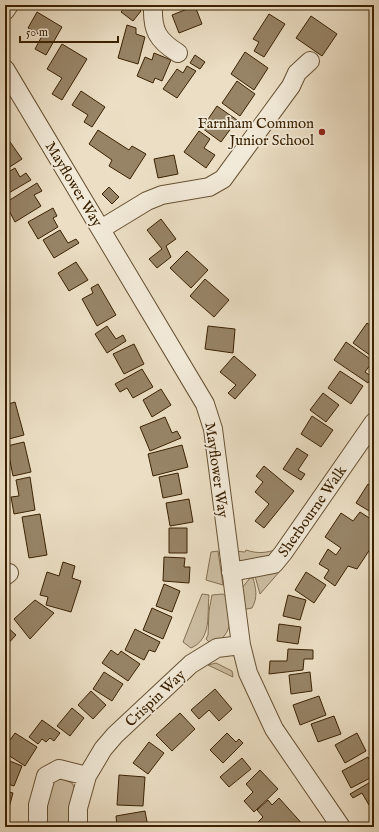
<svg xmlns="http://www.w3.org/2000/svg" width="379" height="832" font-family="'IM FELL English',serif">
  <rect width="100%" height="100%" fill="#ebdec4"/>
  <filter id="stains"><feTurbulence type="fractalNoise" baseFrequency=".005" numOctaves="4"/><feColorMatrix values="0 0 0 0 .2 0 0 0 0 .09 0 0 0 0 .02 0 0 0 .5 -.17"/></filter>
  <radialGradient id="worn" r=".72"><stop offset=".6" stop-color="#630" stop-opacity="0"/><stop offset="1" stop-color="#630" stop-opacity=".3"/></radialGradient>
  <path fill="#cdbea3" stroke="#847052" d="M278 549 276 557 242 564 236 559 234 551 245 552 246 550C258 554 266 553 278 549Z
    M218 551 223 585 206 580 211 552Z
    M276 569 280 571 260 594 255 576Z
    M250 578H253C256 589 258 597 252 608L241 610 242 588Z
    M202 594 209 595C207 614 212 639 191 648L183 642Z
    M223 594 227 597C230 621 235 630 213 646L206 639 208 635 209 611 212 595Z
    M216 663 232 671 233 677 208 665Z
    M62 779 72 783 76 791 72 827H42L43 811 54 780Z"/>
  <path fill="#978467" stroke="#3b2202" d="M127 5H133L141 11 133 21 121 12Z
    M195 6 202 24 179 33 172 15Z
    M37 12 62 27 46 55 35 49 42 36 28 28Z
    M269 14 285 24 264 57 254 51 259 42 253 39Z
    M311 16 337 34 322 56 296 38Z
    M127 25 136 28V34L145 37 138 64 118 58Z
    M62 44 87 59 62 100 52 94 62 78 47 69Z
    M245 52 268 68 254 90 231 74Z
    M154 53 171 60 162 81 155 78 153 83 137 76 145 57 152 60Z
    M195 55 205 62 200 69 190 63Z
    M187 66 196 71 177 98 163 89 177 69 183 73Z
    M237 81 255 94 240 116 222 103Z
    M81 91 105 107 92 127 84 122 88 115 72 105Z
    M217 106 237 120 221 142 202 128Z
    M98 130 129 150 132 146 146 154 130 179 109 166 112 160 89 144Z
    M199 131 210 139 204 148 215 155 206 168 184 152Z
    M8 139 22 159 5 170V141Z
    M174 155 178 174 158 178 154 159Z
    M15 168 20 177 26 173 31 180 7 194 5 191V174Z
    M37 183 42 191 34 195 41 206 15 222 5 203Z
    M109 187 119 197 112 204 102 194Z
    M53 208 57 216 53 218 58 227 38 239 28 222Z
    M161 219 176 239 166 246 171 257 157 268 149 259 162 249 147 230Z
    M60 230 68 243 76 239 79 243 54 258 43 240Z
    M187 251 208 270 191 288 170 268Z
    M76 262 88 280 69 291 58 273Z
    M205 279 229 300 214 317 190 296Z
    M98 284 116 315 97 326 82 299 93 293 91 288Z
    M367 323 374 328V358L353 343Z
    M107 326 116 339 123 335 126 341 107 353 95 334Z
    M208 326 235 329 233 353 205 349Z
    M346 342 373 361 365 372 372 377 368 383 334 360Z
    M134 344 144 364 124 374 113 354Z
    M234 356 256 375 235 399 228 393 236 385 220 372Z
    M142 369 153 387 133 398 127 388 120 392 115 384Z
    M340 371 363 386 351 404 328 388Z
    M161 389 171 405 152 417 143 400Z
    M323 393 339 405 326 422 310 410Z
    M15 402 24 435 5 440V405Z
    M312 416 333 430 321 447 301 434Z
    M165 417 172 433 177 431 181 438 150 451 140 427Z
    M24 442 31 472 13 476 7 446Z
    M182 445 188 467 153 476 148 454Z
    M297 448 308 455 298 470 305 474 301 480 283 469Z
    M264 466 294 491 264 528 255 521 269 504 255 492 263 482 256 476Z
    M178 473 182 494 163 498 159 477Z
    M30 477 35 510 14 514 11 497 19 496 16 480Z
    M368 484 374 488V514L356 503Z
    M189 499 193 522 170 526 166 503Z
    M360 512 374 521V543L357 569 348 566 335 586 324 578 329 570 319 564 328 549 336 555 341 548 325 537 341 513 353 521Z
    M40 514 47 555 29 558 22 517Z
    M169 528H187V553H169Z
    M164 557 185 558 184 567H190L189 583 163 581Z
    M63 562 75 566 72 578 81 581 71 612 46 605 48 597 40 595 47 572 59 576Z
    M306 572 326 585 314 603 295 590Z
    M164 584 180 591 172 612 156 606Z
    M288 595 306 600 300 620 283 616Z
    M35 600 54 613 30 639 14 619Z
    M152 608 172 617 163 639 143 630Z
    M279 624 301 627 298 644 277 641Z
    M5 625 16 635 5 647Z
    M135 629 160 642 155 652 149 650 144 660 125 650Z
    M288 649 313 650V659H304L303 670 269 674 270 661H287Z
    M111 650 118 655 121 651 140 664 128 681 102 663Z
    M104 672 123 684 112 701 93 689Z
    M310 672 312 691 291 694 289 675Z
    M215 689 232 709 219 721 209 710 199 719 191 710Z
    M91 691 106 705 93 719 78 705Z
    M319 696 326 715 300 725 293 705Z
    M72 708 84 718 70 736 57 726Z
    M180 713 195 729 172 751 156 735Z
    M334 716 341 734 318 742 311 724Z
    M42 720 60 733 54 741 50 738 46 742 42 739 38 744 29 737Z
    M15 733 37 747 25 766 5 753V747Z
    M227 733 236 742 239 739 243 743 223 763 210 750Z
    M357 733 366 751 345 763 335 745Z
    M149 742 164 753 148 774 133 763Z
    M368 757 374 768V776L351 788 342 771Z
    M242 758 251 769 229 787 220 777Z
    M5 759 22 766 14 786 5 783Z
    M260 770 278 789 254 812 244 801 253 792 246 784Z
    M119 775 145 777 143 806 117 805Z
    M374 780V803L369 805 362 793 353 798 350 794Z
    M5 791 13 793 7 815 5 814Z
    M279 798 305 827H274L271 824 267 827H263L258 822 263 817 257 810 268 800 272 805Z
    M145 811 148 827H117L116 816Z"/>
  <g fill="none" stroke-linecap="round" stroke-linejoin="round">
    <g stroke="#675132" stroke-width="20">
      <path id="minor" d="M153 5C152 30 157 40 178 53
        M5 11 9 5
        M5 69 205 404 213 429 241 645 248 673 274 729 341 827
        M101 229 147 201 162 195 209 187 223 179 291 86 297 73 310 61
        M231 572 274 564 283 553 374 422
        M5 576 9 573
        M38 827V805L46 776 59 769 87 776
        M78 827V808L87 776 103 749 115 735 191 664 217 648 241 645"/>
    </g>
    <use href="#minor" stroke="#f2ead9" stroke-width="18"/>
  </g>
  <circle fill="#8f2418" stroke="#f2ead9" stroke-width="1.5" cx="322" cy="132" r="4"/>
  <g text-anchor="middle" stroke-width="3.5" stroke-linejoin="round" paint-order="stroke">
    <g font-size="15" fill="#3b2202" stroke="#f2ead9" text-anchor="end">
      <text x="314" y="128">Farnham Common<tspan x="314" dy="17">Junior School</tspan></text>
    </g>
    <g font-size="15" fill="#3b2202" stroke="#f2ead9">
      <text transform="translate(74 184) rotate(59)" y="5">Mayflower Way</text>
      <text transform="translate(217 470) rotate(82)" y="5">Mayflower Way</text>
      <text transform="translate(312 511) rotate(-55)" y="5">Sherbourne Walk</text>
      <text transform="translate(155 698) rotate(-43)" y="5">Crispin Way</text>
    </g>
  </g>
  <rect width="379" height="832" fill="none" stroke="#ebdec4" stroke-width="20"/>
  <rect x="6" y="6" width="367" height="820" fill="none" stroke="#3b2202" stroke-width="2"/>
  <rect x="10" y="10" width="359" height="812" fill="none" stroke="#3b2202"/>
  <path d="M20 36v6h98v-6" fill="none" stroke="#3b2202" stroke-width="2"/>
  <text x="26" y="36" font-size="12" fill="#3b2202" stroke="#f2ead9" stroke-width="3" paint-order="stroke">50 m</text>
  <rect width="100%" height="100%" filter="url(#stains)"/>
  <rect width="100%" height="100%" fill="url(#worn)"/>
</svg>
